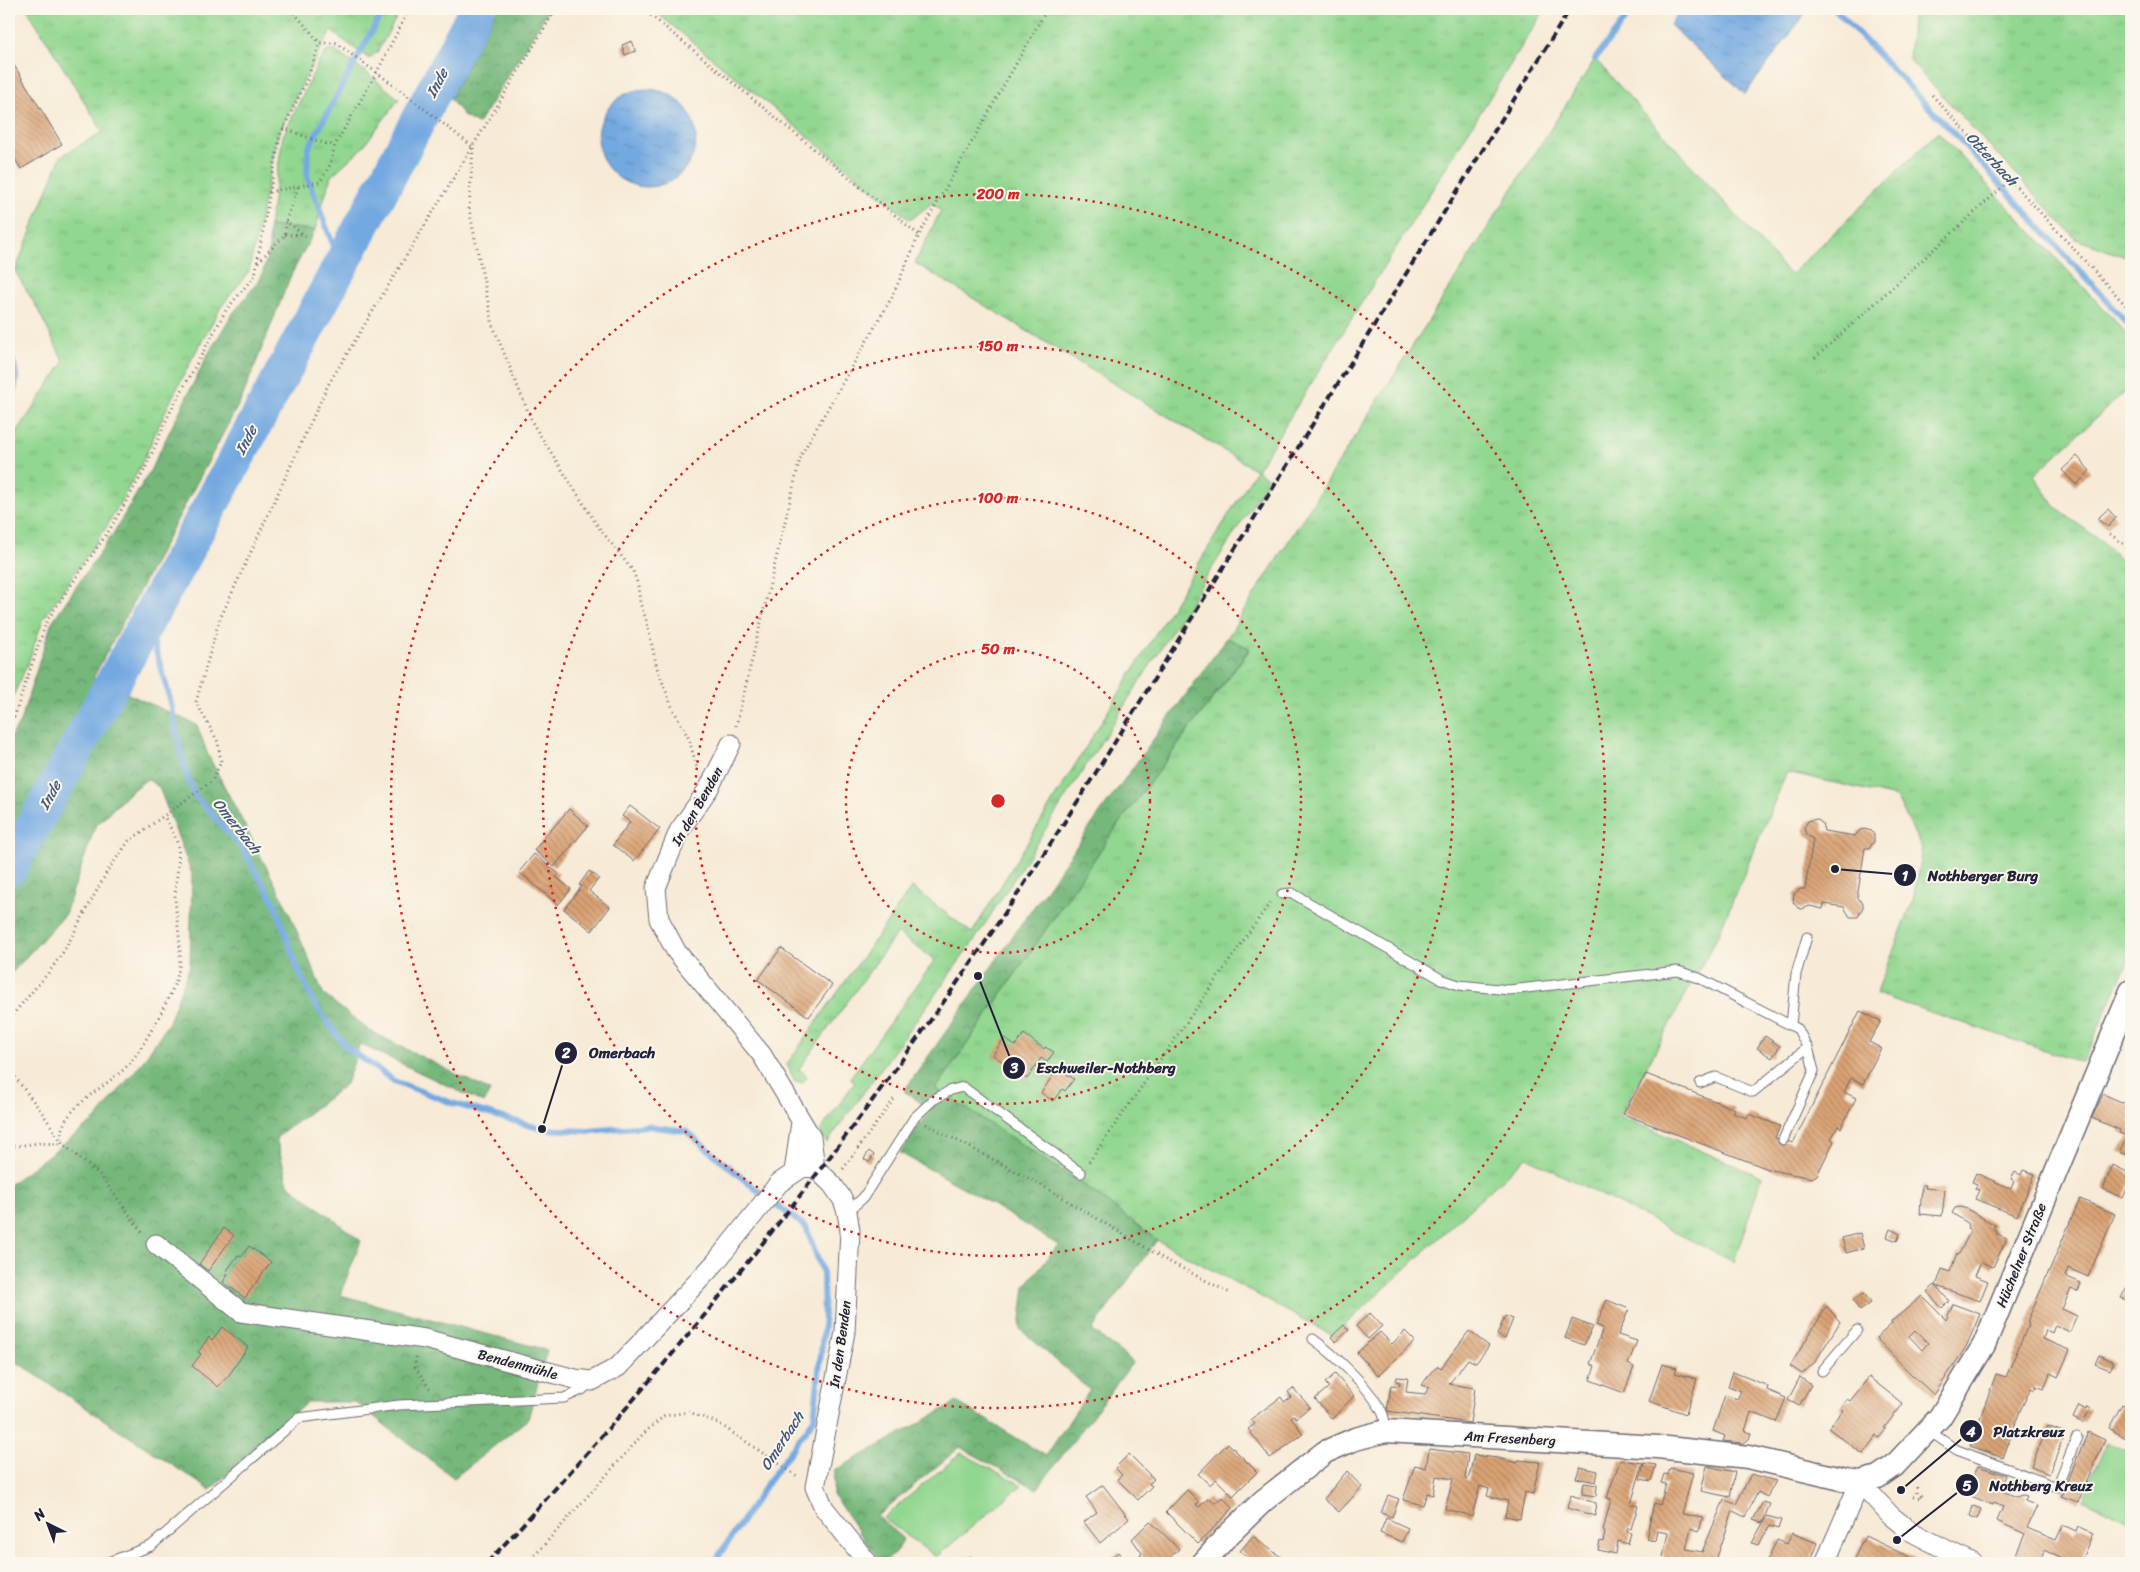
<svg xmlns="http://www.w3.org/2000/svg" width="2140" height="1572" font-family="Sriracha,sans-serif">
  <defs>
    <pattern id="grass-tufts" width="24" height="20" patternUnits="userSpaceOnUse" patternTransform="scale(1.25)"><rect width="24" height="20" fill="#92d790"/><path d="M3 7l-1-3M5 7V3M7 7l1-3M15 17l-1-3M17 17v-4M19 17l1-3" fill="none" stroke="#7eb87d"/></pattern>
    <pattern id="forest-crowns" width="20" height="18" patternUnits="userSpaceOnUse" patternTransform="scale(1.25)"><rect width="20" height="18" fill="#75b87a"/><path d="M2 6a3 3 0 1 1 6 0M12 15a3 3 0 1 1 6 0" fill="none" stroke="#609565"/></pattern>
    <pattern id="water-ripples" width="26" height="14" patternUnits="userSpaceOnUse" patternTransform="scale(1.25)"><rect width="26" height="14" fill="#73a9e1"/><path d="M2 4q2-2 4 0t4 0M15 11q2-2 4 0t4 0" fill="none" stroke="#5e89b8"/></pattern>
    <pattern id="building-back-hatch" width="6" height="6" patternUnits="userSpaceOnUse" patternTransform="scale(1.25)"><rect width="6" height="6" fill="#daa374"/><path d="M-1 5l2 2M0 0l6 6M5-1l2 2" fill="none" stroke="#b08460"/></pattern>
  </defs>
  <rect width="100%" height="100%" fill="#fbf7ec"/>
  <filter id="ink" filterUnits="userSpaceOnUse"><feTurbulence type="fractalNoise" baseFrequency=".02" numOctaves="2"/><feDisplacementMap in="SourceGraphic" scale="10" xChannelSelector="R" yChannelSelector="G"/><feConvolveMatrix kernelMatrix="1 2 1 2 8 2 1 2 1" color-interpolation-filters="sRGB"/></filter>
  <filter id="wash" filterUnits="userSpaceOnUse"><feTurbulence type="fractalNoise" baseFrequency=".0096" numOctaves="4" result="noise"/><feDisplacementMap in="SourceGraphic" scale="20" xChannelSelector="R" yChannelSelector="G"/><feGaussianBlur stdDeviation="1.12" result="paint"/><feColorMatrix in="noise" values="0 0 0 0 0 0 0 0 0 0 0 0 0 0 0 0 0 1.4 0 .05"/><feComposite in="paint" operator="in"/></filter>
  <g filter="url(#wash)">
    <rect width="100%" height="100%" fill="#f7ead6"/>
    <path fill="url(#grass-tufts)" stroke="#5a7c66" d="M27 9H401L378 51 369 59 331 31 305 78 278 135 249 271 221 307 195 353 165 412 139 469 107 526 43 619 28 663 9 705V444L64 362 36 306 15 271 61 156 103 132Z
      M652 9H1545L1257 470 1269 479 976 938 827 1143 820 1131 855 1082 850 1078 935 960 897 933 799 1069 808 1077 803 1082H795L787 1064 912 887 972 933 1256 470 915 263 941 210 932 203 910 220Z
      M1913 9H2131V259L2076 239 1909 60Z
      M332 49 366 72 399 99 362 148 331 176 315 230 269 226 283 136 318 63 326 52Z
      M1595 59 1790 275 1938 132 2131 338V386L2034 475 2057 509 2103 542 2131 571V955L2083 1063 1876 994 1913 901 1922 848 1896 797 1787 772 1719 933 1620 1116 1762 1177 1734 1262 1526 1157 1333 1336 1157 1240 1084 1185 936 1089 1117 826 1250 649 1227 638Z"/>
    <path fill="url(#forest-crowns)" stroke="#4c6d5a" d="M497 9H549L478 124 465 117 450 99Z
      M269 226 315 230 291 275 242 398 93 678 197 725 208 755 284 901 324 995 370 1031 490 1091 484 1103 360 1044 346 1084 276 1138 288 1184 361 1241 340 1295 547 1350 528 1419 454 1478 355 1402H307L210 1490 9 1357V1185L95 1120 143 1061 169 1022 190 965 192 874 159 787 147 779 131 791 95 827 65 914 9 976V740L20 722 52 622 114 532 149 473 207 356 231 316 261 278 269 251Z
      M1227 638 1250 648 1117 826 936 1089 1084 1185 1157 1240 1092 1330 1133 1362 1037 1489 960 1447 877 1516 903 1539 897 1552 881 1563 833 1495 834 1471 957 1402 1046 1456 1090 1390 1020 1329 1025 1286 1058 1245 975 1194 900 1153 931 1110 904 1091 1100 813Z"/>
    <path fill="#92d790" stroke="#5a7c66" d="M2107 1442 2131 1452V1522L2083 1499Z
      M961 1453 1022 1485 936 1557 883 1518Z"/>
    <path fill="url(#water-ripples)" stroke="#4a668e" d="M1680 9H1806L1808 10 1745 94 1670 25Z
      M598 138a49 49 0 1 1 98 0a49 49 0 1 1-98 0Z
      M9 351C24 369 18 395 9 413Z"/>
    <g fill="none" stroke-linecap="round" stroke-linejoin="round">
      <path stroke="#73a9e1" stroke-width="6" d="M1835 9 1962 142 2131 327
        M1595 59 1633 9
        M341 266 307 176 308 149 384 9
        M148 623 170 699 182 760 193 793 241 847 275 904 298 969 315 1005 345 1046 394 1081 452 1103 542 1129 588 1131 647 1126 686 1131 753 1187 806 1227 823 1273 824 1325 814 1419 768 1482 714 1563"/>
      <path stroke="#73a9e1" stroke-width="36" d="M9 869C169 584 325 298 477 9"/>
    </g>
    <g id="blocks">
      <path fill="url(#building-back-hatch)" fill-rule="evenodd" d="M632 41 636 51 625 55 622 45Z
        M9 57 62 144 21 169 9 150Z
        M2077 456 2090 471 2076 485 2062 470Z
        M2108 509 2116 518 2108 527 2097 519Z
        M630 806 660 829 634 861 613 845 630 822 622 816Z
        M569 809 588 826 554 867 534 850Z
        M1816 819 1822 823 1824 831 1855 836 1860 830 1864 829 1872 831 1874 835V842L1869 848H1865L1857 898 1863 903V907L1858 917H1850L1844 907 1824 904 1823 909 1810 906 1802 909 1798 908 1793 902 1794 894 1800 889H1805L1813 839 1806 835 1804 828 1808 821Z
        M534 854 559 874 556 877 571 889 558 905 519 872Z
        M589 871 599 878 589 891 610 907 592 931 564 909 582 886 579 885Z
        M781 948 832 985 809 1017 758 980Z
        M1860 1011 1881 1021 1869 1042 1881 1048 1863 1084 1851 1078 1844 1092 1856 1098 1841 1128 1838 1126 1831 1139 1834 1141 1817 1175 1812 1178 1771 1170 1623 1114 1646 1074 1735 1109 1733 1113 1747 1118 1749 1114 1780 1126 1775 1138 1793 1143Z
        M1024 1034 1044 1049 1045 1047 1054 1052 1047 1062 1041 1058 1027 1079 993 1055 1004 1038 1015 1046Z
        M1765 1036 1780 1046 1772 1058 1757 1048Z
        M1058 1068 1074 1079 1065 1091 1062 1089 1053 1101 1041 1093Z
        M2103 1094 2131 1106V1157L2119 1152 2128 1136 2119 1133 2120 1130 2092 1118Z
        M869 1151 874 1155 869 1162 864 1159Z
        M2113 1165 2131 1174V1180L2123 1198 2103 1189Z
        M2023 1170 2035 1174 2017 1216 1975 1199 1979 1190 1975 1189 1977 1184 1972 1182 1976 1173 2011 1189 2014 1181 2011 1179 2015 1172 2021 1175Z
        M1922 1185H1926L1925 1188 1945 1190 1942 1216 1920 1214Z
        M2080 1199 2115 1214 2088 1277 2068 1268 2065 1276 2081 1283 2078 1292 2071 1289 2062 1309 2077 1316 2070 1332 2055 1325 2052 1333 2046 1330 2043 1339 2070 1350 2058 1377 2050 1373 2044 1389 2036 1386 2034 1390 2031 1388 2020 1411 2003 1458 1970 1446 1996 1374 2006 1377 2029 1323 2027 1322Z
        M1960 1207 1967 1209 1995 1225 1993 1229 1996 1230 1995 1233 2007 1238 1993 1267 1981 1262 1975 1276 1988 1281 1980 1301 1936 1286 1942 1269 1950 1272 1957 1253 1959 1254 1971 1230 1967 1228 1969 1224 1952 1213 1955 1208Z
        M224 1228 234 1235 208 1271 199 1264Z
        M1890 1229 1900 1234 1897 1241 1887 1237Z
        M1860 1233 1864 1248 1846 1253 1842 1238Z
        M249 1246 271 1262 245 1298 223 1282 228 1274 226 1272 238 1255 241 1257Z
        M2131 1279V1302L2121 1298Z
        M1935 1285 1949 1301 1942 1308 1927 1292Z
        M1864 1293 1871 1303 1860 1311 1853 1300Z
        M1922 1296 1946 1320 1953 1304 1980 1314 1966 1347 1934 1395 1913 1376 1876 1338 1892 1324 1891 1322ZM1915 1330 1928 1343 1922 1350 1909 1336Z
        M1607 1300 1629 1309 1618 1335 1637 1341 1628 1364 1634 1367 1624 1393 1590 1380 1595 1366 1590 1364 1603 1328 1596 1325Z
        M1827 1306 1840 1322 1815 1362 1802 1374 1790 1366Z
        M1370 1313 1382 1326 1368 1339 1356 1326Z
        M1505 1316 1513 1319 1505 1339 1497 1335Z
        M1572 1319 1593 1327 1584 1345 1565 1338Z
        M1344 1325 1349 1330 1336 1342 1331 1337Z
        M222 1327 248 1347 229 1375 218 1387 192 1366 201 1354 198 1352 209 1337 212 1340Z
        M1405 1331 1415 1341 1378 1376 1357 1353 1380 1332 1392 1344Z
        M1469 1331 1489 1346 1476 1363 1468 1359 1449 1384 1475 1388 1470 1423 1387 1411 1391 1385 1399 1386 1400 1382 1396 1381 1397 1377 1408 1378 1406 1392 1425 1394 1429 1387 1422 1385 1431 1372 1438 1366 1441 1368Z
        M2099 1355 2114 1362 2110 1370 2095 1364Z
        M1662 1364 1677 1368 1675 1373 1697 1379 1686 1414 1649 1401Z
        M1733 1372 1768 1386 1767 1390 1786 1398 1776 1422 1751 1412 1745 1431 1751 1433 1749 1439 1744 1443 1723 1441 1725 1436 1713 1431 1725 1395 1737 1399 1741 1391 1728 1386Z
        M1335 1374 1354 1396 1332 1419 1315 1399 1329 1387 1325 1383Z
        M1800 1377 1811 1385 1799 1406 1788 1400Z
        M1869 1377 1903 1404 1884 1428 1886 1429 1879 1438 1876 1436 1863 1454 1828 1428 1843 1410 1840 1408 1847 1399 1850 1401Z
        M1293 1388 1310 1407 1296 1418 1294 1415 1291 1417 1303 1434 1270 1458 1248 1429 1255 1424 1251 1419 1281 1397 1284 1402 1291 1397 1288 1392Z
        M2122 1404 2131 1409V1441L2109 1428Z
        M2079 1406 2086 1410 2087 1407 2090 1409 2083 1423 2073 1418Z
        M2048 1426 2065 1433 2049 1474 2031 1467Z
        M2088 1432 2105 1440 2078 1502 2061 1496Z
        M1228 1443 1257 1472 1233 1496 1216 1479 1210 1485 1198 1474Z
        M1429 1449 1468 1454 1465 1479 1468 1480 1474 1455 1497 1458 1517 1463 1518 1460 1540 1462 1533 1494 1525 1492 1520 1519 1505 1516 1508 1501 1487 1496 1489 1489 1480 1486 1472 1516 1445 1509 1453 1479 1436 1476 1433 1495 1427 1493 1423 1505 1403 1500 1415 1465 1426 1468Z
        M1129 1454 1154 1479 1149 1484 1152 1486 1138 1500 1117 1479 1122 1475 1115 1468Z
        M1620 1460 1643 1463 1631 1504 1638 1506 1631 1529H1627V1532L1631 1533 1628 1544 1618 1541 1616 1554 1598 1550 1600 1541 1603 1542 1605 1532 1603 1531 1611 1499 1607 1498Z
        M1644 1463 1656 1465 1651 1481 1640 1479Z
        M1707 1466 1735 1472 1730 1497 1701 1491Z
        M1978 1466 2006 1475 2000 1490 2017 1497 2023 1495 2027 1496 2025 1501 2037 1506 2027 1528 2056 1540 2063 1525 2076 1531 2078 1526 2093 1533 2080 1563H2070L2044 1550 2038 1563 2016 1554 2025 1534 1997 1521 2003 1507 1994 1503 1993 1505 1966 1494Z
        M1580 1467 1598 1471 1596 1482 1576 1478Z
        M1670 1468 1693 1473 1682 1514 1703 1517 1699 1531 1691 1528 1686 1549 1702 1552 1724 1500 1736 1504 1751 1474 1776 1481 1767 1497 1758 1492 1745 1517 1733 1511 1715 1563H1684L1663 1557 1668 1533 1657 1531 1655 1541 1646 1539 1654 1503 1660 1505 1666 1484 1661 1483 1664 1474 1668 1475Z
        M1347 1471 1362 1487 1339 1512 1324 1499Z
        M1584 1483 1597 1485 1596 1496 1582 1494Z
        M1103 1485 1129 1519 1100 1543 1084 1522 1097 1512 1086 1497Z
        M1187 1490 1199 1502 1196 1505 1199 1507 1209 1498 1215 1503 1222 1497 1233 1508 1198 1544 1166 1512Z
        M1388 1495 1399 1499 1392 1517 1381 1513Z
        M1571 1495 1595 1503 1596 1516 1567 1508Z
        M1763 1502 1770 1504 1762 1523 1753 1520Z
        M1973 1506 1981 1509 1977 1519 1970 1516Z
        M1767 1516 1781 1520 1778 1529 1769 1526 1759 1545 1752 1543Z
        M1386 1518 1408 1528 1402 1542 1380 1533Z
        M1150 1521 1179 1549 1164 1563H1149L1140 1555 1142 1553 1132 1539Z
        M1792 1533 1817 1543 1809 1563 1801 1561 1800 1563H1772L1767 1561 1777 1540 1787 1544Z
        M1253 1536 1275 1553 1291 1563H1255L1240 1551Z
        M1865 1536 1916 1560 1915 1563H1858L1853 1561Z
        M1118 1552 1127 1563H1105Z
        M971 1556 977 1563H962Z"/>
    </g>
  </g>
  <g filter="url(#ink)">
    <use href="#blocks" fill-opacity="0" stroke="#6d6871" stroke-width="1"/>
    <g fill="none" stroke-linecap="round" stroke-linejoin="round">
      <g stroke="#6d6871" stroke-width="11">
        <path id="service" d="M1282 894 1292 893 1441 979 1459 985 1509 990 1678 971 1699 978 1798 1029 1809 1051 1814 1071 1783 1140
          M1791 1025 1796 974 1807 937
          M1700 1083 1716 1077 1753 1092 1808 1047
          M847 1212 863 1198 914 1118 933 1100 951 1090 963 1087 1081 1173
          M1313 1339C1335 1355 1370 1388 1382 1412 1385 1417 1385 1425 1386 1431
          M1822 1371 1857 1330
          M1929 1431 1957 1450 2057 1487 2077 1437
          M106 1563 151 1546 299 1418 399 1405 564 1398 582 1390 590 1383"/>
      </g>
      <g stroke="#6d6871" stroke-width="21">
        <path id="minor" d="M731 744 709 788 679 831 656 888 659 919 676 951 762 1055 811 1137 815 1168
          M815 1168 832 1184 843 1200 847 1212 850 1231 845 1332 815 1487 824 1508 868 1563
          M794 1172 801 1122
          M156 1244 241 1312 425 1339 575 1379 592 1381 618 1367 715 1263 779 1183 803 1167 815 1168
          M1825 1563 1860 1482 1891 1516 1910 1531 1972 1563"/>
      </g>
      <g stroke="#6d6871" stroke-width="25">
        <path id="tertiary" d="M1203 1563 1225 1538 1263 1501 1325 1452 1355 1439 1386 1431 1658 1447 1748 1457 1846 1480 1860 1482 1878 1477 1894 1466 1940 1417 1984 1345 2131 991"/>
      </g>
      <path stroke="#6d6871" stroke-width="3" stroke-dasharray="1 4" stroke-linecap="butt" d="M291 9 320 43H336L391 83 473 147
        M643 9 919 235
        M1932 95 2131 311
        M283 128C301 134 317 143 335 145
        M473 148 469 209 493 326 533 424 597 525 633 571 638 585 640 603 646 619 657 668 672 707 689 739 697 768
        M298 187 286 221 308 238
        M269 192 320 182 330 165 335 145 377 72 409 9
        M285 235 302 234
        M258 262 285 235 286 222
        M1815 358 2010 180
        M2110 534 2131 550
        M9 726 14 717 47 620 110 529 144 471 169 414 226 310 255 275 280 135 307 80 320 43
        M736 726 801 455 892 297 919 235 1047 9
        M9 1019 49 972 64 951 108 870 129 841 212 781 221 762 218 742 196 702 219 621 328 385 556 9
        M9 1069 43 1114 63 1144 100 1175 142 1232
        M926 1124 1043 1186 1166 1260 1230 1293
        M63 1144C63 1140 61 1133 62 1129 70 1102 112 1084 130 1063 142 1049 175 991 178 973 184 947 175 919 175 893 176 878 180 862 178 847 177 837 168 825 164 816
        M9 1147 39 1143 62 1144
        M1089 1162 1271 901
        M843 1169 894 1099
        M416 1357 415 1367 430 1389
        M1917 1487V1493L1924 1498
        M1913 1497 1923 1498
        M528 1563 643 1434 664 1416 689 1412 718 1423 797 1476"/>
      <use href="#service" stroke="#fff" stroke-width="9"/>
      <use href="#minor" stroke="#fff" stroke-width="19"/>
      <use href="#tertiary" stroke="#fff" stroke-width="22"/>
      <path stroke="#22223b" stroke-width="4" stroke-dasharray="8 4" stroke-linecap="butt" d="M487 1563C661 1377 821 1178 966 970 1055 842 1136 708 1218 576 1336 387 1453 198 1570 9"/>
    </g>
  </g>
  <g fill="none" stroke="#d62828" stroke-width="2.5" stroke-dasharray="2.5 5">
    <circle cx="998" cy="801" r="152"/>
    <circle cx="998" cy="801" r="303"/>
    <circle cx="998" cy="801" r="455"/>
    <circle cx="998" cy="801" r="607"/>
  </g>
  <g text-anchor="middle" stroke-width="4" stroke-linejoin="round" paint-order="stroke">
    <g font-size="14" fill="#22223b" stroke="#fbf7ec">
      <text transform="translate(697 806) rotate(-60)" y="5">In den Benden</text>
      <text transform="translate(2021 1255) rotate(-68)" y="5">Hüchelner Straße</text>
      <text transform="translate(840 1344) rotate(-82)" y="5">In den Benden</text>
      <text transform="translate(518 1364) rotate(15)" y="5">Bendenmühle</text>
      <text transform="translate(1510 1438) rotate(3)" y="5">Am Fresenberg</text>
    </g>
    <g font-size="15" font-style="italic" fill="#42587d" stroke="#fbf7ec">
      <text transform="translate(437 83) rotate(-62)" y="5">Inde</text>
      <text transform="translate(1992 159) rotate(47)" y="5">Otterbach</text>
      <text transform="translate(246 440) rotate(-62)" y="5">Inde</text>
      <text transform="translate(50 795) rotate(-61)" y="5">Inde</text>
      <text transform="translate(237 826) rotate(51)" y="5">Omerbach</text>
      <text transform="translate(782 1441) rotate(-57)" y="5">Omerbach</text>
    </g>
  </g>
  <circle cx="998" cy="801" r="8" fill="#d62828" stroke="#fbf7ec" stroke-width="2.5"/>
  <g font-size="15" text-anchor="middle" font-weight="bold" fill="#d62828" stroke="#fbf7ec" stroke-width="4" stroke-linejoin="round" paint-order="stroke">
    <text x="998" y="199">200 m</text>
    <text x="998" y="351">150 m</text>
    <text x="998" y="503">100 m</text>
    <text x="998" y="654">50 m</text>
  </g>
  <path fill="none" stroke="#22223b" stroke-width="2" d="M1835 869L1905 875M542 1129L566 1053M978 976L1014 1068M1901 1490L1971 1431M1897 1540L1967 1485"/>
  <g fill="#22223b" stroke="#fbf7ec" stroke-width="2">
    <circle cx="1835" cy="869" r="5"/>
    <circle cx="542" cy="1129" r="5"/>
    <circle cx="978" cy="976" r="5"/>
    <circle cx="1901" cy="1490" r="5"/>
    <circle cx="1897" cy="1540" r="5"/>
    <circle cx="1905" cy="875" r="12"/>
    <circle cx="566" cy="1053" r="12"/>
    <circle cx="1014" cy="1068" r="12"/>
    <circle cx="1971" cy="1431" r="12"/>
    <circle cx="1967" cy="1485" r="12"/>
  </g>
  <g font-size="15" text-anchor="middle" font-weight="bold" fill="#fff">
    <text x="1905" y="881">1</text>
    <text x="566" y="1058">2</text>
    <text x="1014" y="1073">3</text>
    <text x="1971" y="1437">4</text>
    <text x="1967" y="1491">5</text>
  </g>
  <g font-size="15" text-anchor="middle" font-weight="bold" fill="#22223b" stroke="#fbf7ec" stroke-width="4" stroke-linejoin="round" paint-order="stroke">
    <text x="1983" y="881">Nothberger Burg</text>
    <text x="622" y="1058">Omerbach</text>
    <text x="1106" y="1073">Eschweiler-Nothberg</text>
    <text x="2029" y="1437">Platzkreuz</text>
    <text x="2041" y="1491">Nothberg Kreuz</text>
  </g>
  <rect width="2140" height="1572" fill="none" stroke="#fbf7ec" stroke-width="30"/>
  <g transform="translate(48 1524) rotate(318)" stroke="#fbf7ec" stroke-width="4" paint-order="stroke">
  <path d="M0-4L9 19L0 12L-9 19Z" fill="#22223b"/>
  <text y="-8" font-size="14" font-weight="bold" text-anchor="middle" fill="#22223b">N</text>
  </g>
</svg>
